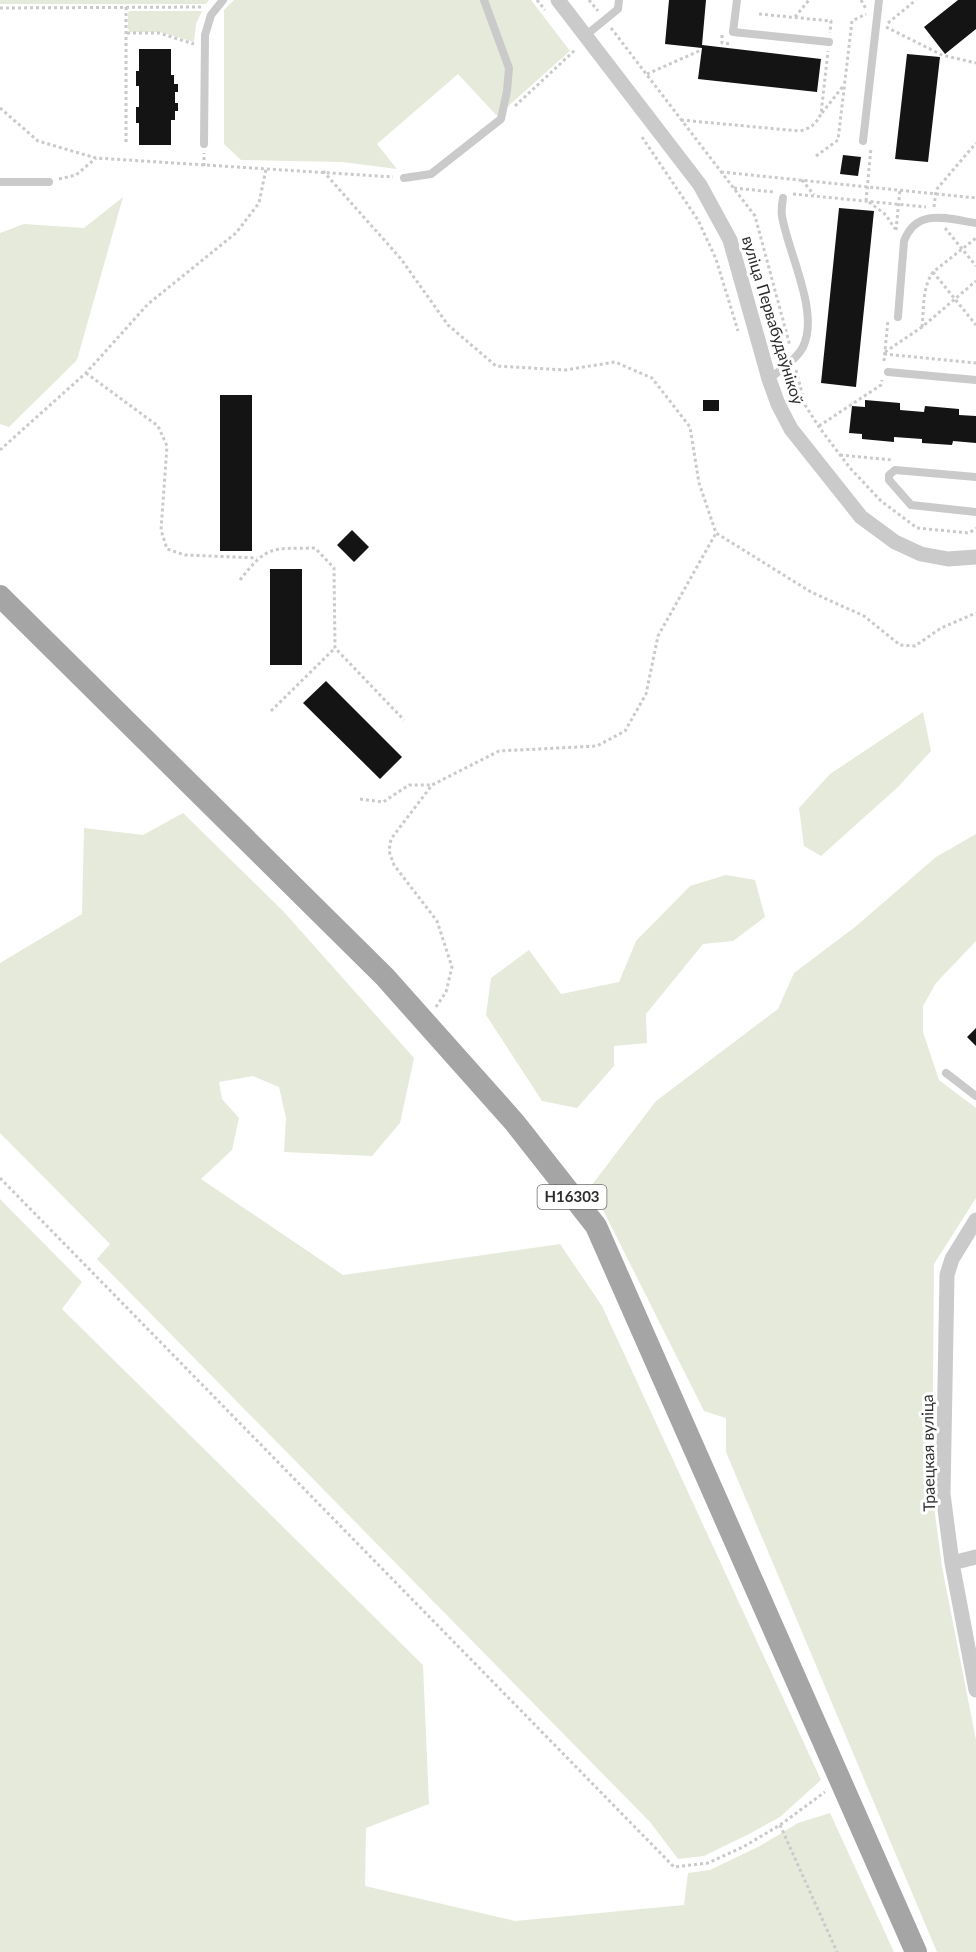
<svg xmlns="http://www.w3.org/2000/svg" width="976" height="1952" font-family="Lato,sans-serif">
  <rect width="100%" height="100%" fill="#fff"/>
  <path fill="#e6eada" d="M0 0H209L206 4H0Z
    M234 0H531L570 51 497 116 458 74 377 144 397 169 342 162 241 160 224 144V10Z
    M130 11H202L196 24 194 42 160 32H130L128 29V13Z
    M123 197 77 360 9 427 0 424V233L24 224 84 228Z
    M923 712 931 751 897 788 821 856 804 846 799 808 830 774Z
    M183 813 284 912 414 1058 400 1123 372 1156 284 1152 286 1118 279 1087 253 1076 219 1082 222 1099 239 1118 232 1150 201 1179 343 1275 560 1244 602 1306 821 1780 780 1817 749 1834 704 1856 678 1859 650 1822 97 1259 110 1244 0 1133V963L82 914 84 828 143 835Z
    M976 834V941L936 983 923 1006V1032L939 1080 976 1108V1198L934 1264 932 1491 942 1567 976 1740V1952H937L726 1452V1418L704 1411 591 1186 656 1101 778 1009 794 973 855 927 936 857Z
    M726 875 755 880 765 917 733 941 703 944 646 1014 647 1043 614 1046V1066L577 1108 542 1101 486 1015 491 978 529 950 561 994 619 982 636 941 690 886Z
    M0 1199 82 1282 62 1309 423 1665 429 1804 366 1828 365 1886 515 1921 684 1905 688 1873 710 1870 760 1846 798 1823 830 1813 894 1952H0Z"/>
  <path fill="#141414" d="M669 0H706L702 45 821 59 817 92 698 79 702 48 665 44Z
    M958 0H976V29L945 54 924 27Z
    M139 49H171V75H174V84H178V92H175V103H178V111H175V120H171V145H139V123H136V107H139V86H136V71H139Z
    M907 54 940 57 928 162 895 159Z
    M843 155 861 157 858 176 840 174Z
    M839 208 874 211 856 387 821 383Z
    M220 395H252V551H220Z
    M703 400H719V411H703Z
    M865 400 900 403V410L924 412 925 406 959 409V415L976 416V443L953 441 952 445 922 443V439L894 437V442L862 439V434L849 433 852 406 865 407Z
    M352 530 369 547 354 562 337 545Z
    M270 569H302V665H270Z
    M326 681 402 757 380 779 303 703Z
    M976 1028V1046L967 1037Z"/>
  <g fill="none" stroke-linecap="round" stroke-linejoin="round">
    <path stroke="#cacaca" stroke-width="3" stroke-dasharray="3 3" stroke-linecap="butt" d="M537 0 545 10
      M589 0 598 11
      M861 0 866 9
      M126 7V145
      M0 8 202 7
      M759 14 831 21 830 33
      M795 17 809 0
      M888 23 916 0
      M886 27 942 55 976 63
      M611 28 755 216 790 346
      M127 33H159L194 44
      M722 35V43L731 44
      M647 74 699 51
      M515 106 575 50
      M0 108 38 141 96 158 393 177
      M822 113 844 85
      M681 120 799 131C810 129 816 124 821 114L828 51
      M642 137 698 220 716 259 738 331
      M816 156 838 140 852 21 866 14
      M204 166V153
      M323 171 401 259 448 325 496 366 565 370 615 362 652 378 690 427 699 483 716 533 811 592 864 616 900 645 915 646 941 628 976 613
      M721 172 976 198
      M59 179 76 175 96 158
      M802 180 814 195
      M734 188 774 192
      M793 194 926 207
      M866 201 871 148
      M869 202 886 215 895 229
      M934 207 936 190 976 143
      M945 228 976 266
      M896 230 900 190
      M933 272 976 325
      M922 327C924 308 922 288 933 272L976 238
      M885 352 922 327 976 281
      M884 354 976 363
      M884 361 888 320
      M796 370 805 405 819 427 850 468 881 501 917 528 969 533 976 528
      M86 373 158 426 167 446 161 530 167 549 185 555 257 558
      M819 426 881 385 882 380
      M0 450 86 373 148 304 236 233 259 203 266 169
      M840 455 892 460
      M240 580C268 544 272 549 315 548L334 568 335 648 404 720
      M271 711 335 648
      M360 799 383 802 409 785H432
      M436 1007 446 992 452 967 437 921 394 865 389 851 391 839 432 785 499 751 597 746 625 731 646 694 658 636 716 533
      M0 1178 674 1867 708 1863 743 1847 780 1825 825 1792
      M780 1825 837 1952"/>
    <path stroke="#cacaca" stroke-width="8" d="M737 0 733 32 829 42
      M585 36 618 9 619 0
      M863 141 879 0
      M204 144 205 35 211 15 223 0
      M404 178 431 174 501 119 507 91 509 68 484 0
      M0 182H49
      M898 317 904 241C917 207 948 219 976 223
      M888 372 976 380
      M769 379C780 370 796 360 803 347 820 312 788 253 782 216 781 211 782 204 783 198
      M976 477 895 470 889 475V480L911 505 976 512
      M946 1073 976 1096"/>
    <path stroke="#cacaca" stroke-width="15" d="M558 0 700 185 730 240 769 379 778 404 791 429 861 517 895 542 921 554 948 559 976 557
      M976 1220 952 1259 947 1275 943 1494 952 1563 976 1690
      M952 1563 976 1557"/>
    <path stroke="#a5a5a5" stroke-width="22" d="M0 596 385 977 515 1123 596 1226 916 1952"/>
  </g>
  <g text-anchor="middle" stroke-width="6" stroke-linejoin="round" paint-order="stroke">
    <rect fill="#fff" stroke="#6c6c6c" stroke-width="1.5" x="537.5" y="1185" width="69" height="24" rx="4.5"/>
    <g font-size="15" font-weight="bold" fill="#2d2d2d">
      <text x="572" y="1202">Н16303</text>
    </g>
    <g font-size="16" fill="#2d2d2d" stroke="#fff">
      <text transform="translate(773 320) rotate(73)" y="6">вуліца Первабудаўнікоў</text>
      <text transform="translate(928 1453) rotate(-91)" y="6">Траецкая вуліца</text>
    </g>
  </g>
</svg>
